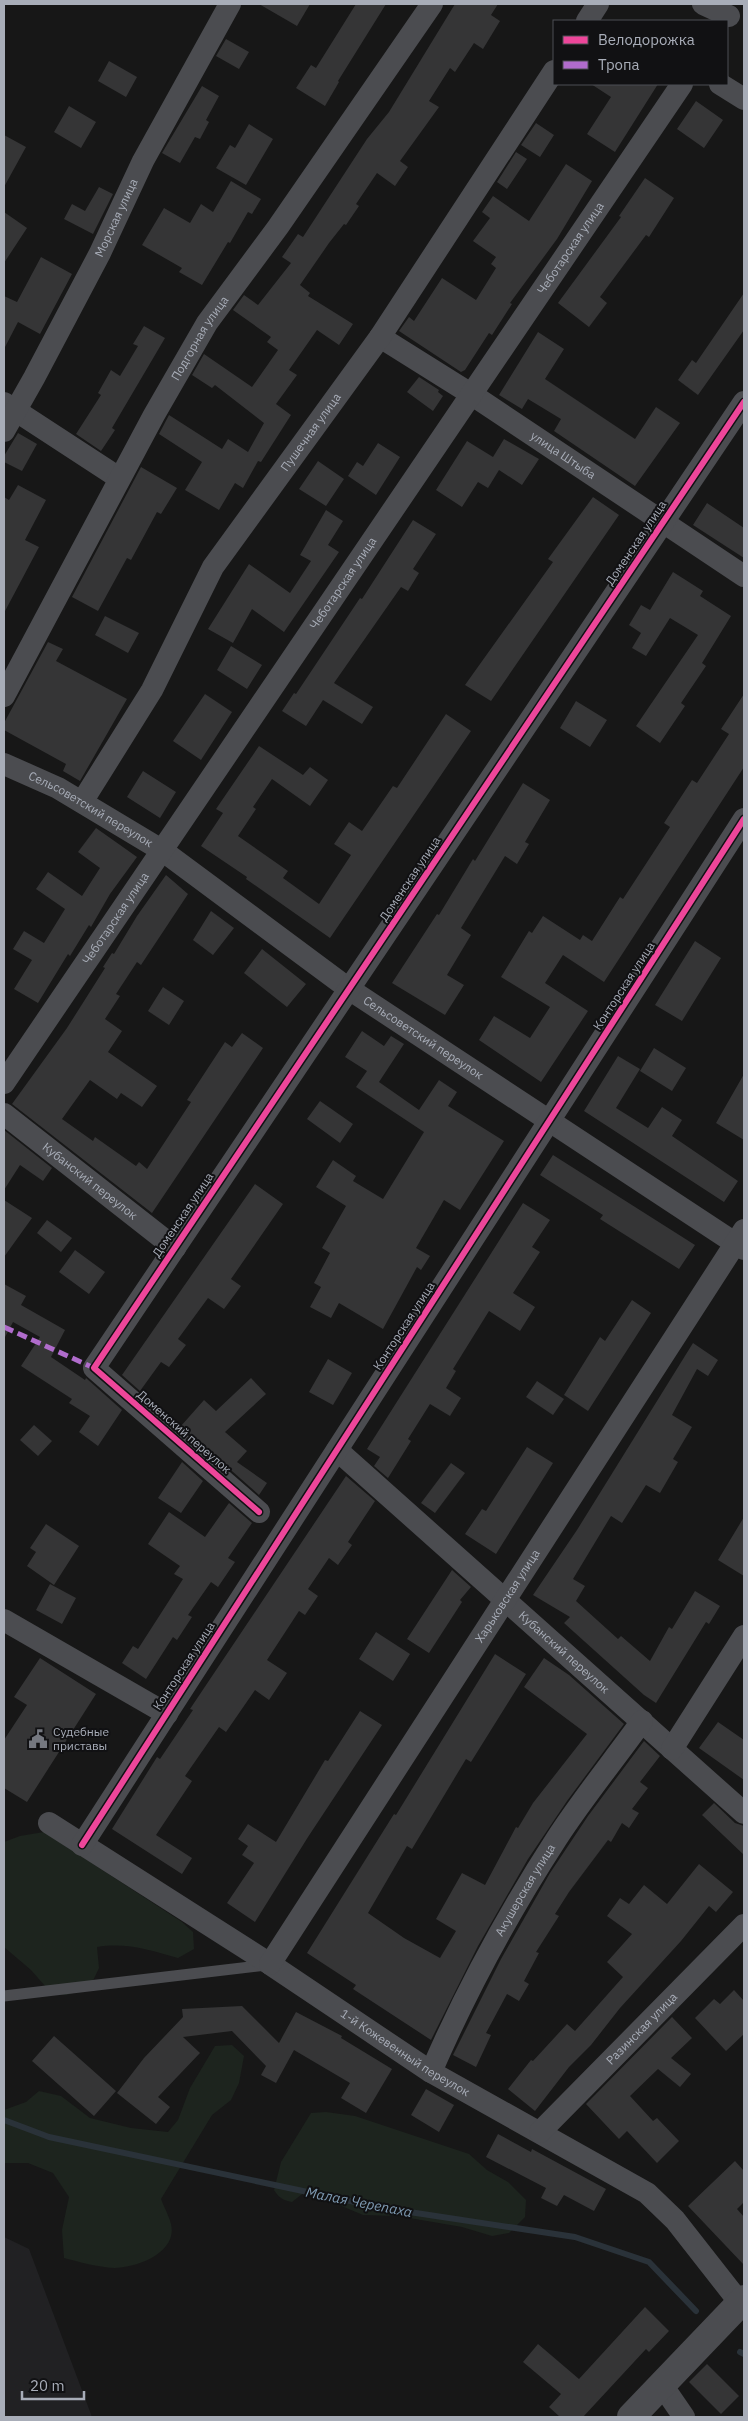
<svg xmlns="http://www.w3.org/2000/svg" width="748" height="2421" font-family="'IBM Plex Sans',sans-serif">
  <rect width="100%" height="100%" fill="#171717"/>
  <path fill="#212123" d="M4 2237 29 2249 92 2417H4Z"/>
  <path fill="#1d241e" d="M44 1832 182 1922 193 1932 194 1949 178 1958C150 1950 126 1942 97 1947L99 1968 89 1989 66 1995 52 1994 31 1970 4 1947V1842L20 1836Z
    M232 2045 244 2056 239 2083 231 2100 212 2115 161 2199C164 2207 169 2216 171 2224 178 2253 136 2268 114 2268 98 2267 79 2262 64 2258L62 2230 69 2197 53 2173 28 2163H4V2110L26 2102 39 2091 61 2096 90 2118 131 2128 168 2132 178 2120 190 2088 215 2046Z
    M326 2112 355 2116 469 2154 487 2170 508 2182 526 2200 525 2217 509 2233 492 2236 462 2227 398 2216 363 2215 306 2191 292 2202C283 2200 279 2198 274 2190L281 2162 311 2113Z"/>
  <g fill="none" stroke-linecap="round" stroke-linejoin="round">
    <path stroke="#2a3239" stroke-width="6" d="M4 2120 49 2137 383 2208 575 2237 649 2262 696 2311
      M740 2352 744 2354"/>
  </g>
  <path fill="#353536" d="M259 4H310L297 26Z
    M356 4H386L338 81 339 82 325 106 296 88 311 65 316 68Z
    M455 4H498L491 15 500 21 483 49 474 43 455 72 450 68 429 101 439 107 400 161 408 167 395 186 377 173 356 204 359 206 346 225 344 224 329 243 300 285 310 293 308 296 353 324 339 345 317 330 289 370 297 375 276 404 291 415 261 462 258 461 243 488 235 483 219 510 185 490 202 462 159 434 169 415 222 449 228 439 248 452 264 423 215 385 212 388 192 375 204 354 252 387 278 350 267 342 271 337 233 310 244 295 258 305 291 263 282 257 298 234 303 237 367 139 389 112Z
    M226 39 249 52 239 69 216 56Z
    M109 61 137 77 126 97 98 81Z
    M591 84H658L615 152 587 134 611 97Z
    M202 86 219 96 206 120 209 122 200 139 195 137 180 163 162 153Z
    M696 101 723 120 704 148 677 129Z
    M69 106 96 122 81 148 54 132Z
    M536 123 554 135 540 157 521 145Z
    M249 124 273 139 246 185 216 168 230 145 235 148Z
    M4 135 26 147 4 187Z
    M516 152 527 159 507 189 497 182Z
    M566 164 592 181 557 239 510 303 512 304 492 335 489 333 465 370 461 372 399 331 409 317 414 321 442 278 476 300 496 268 491 264 496 257 473 241 490 218 482 212 493 196 529 221Z
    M645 178 674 198 649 237 646 235 600 297 607 303 589 327 558 303 621 217 619 216Z
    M231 181 261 199 252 214 248 212 230 243 228 242 202 285 179 272 182 268 142 245 164 208 190 223 201 204 213 212Z
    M99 187 113 194 93 234 64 219 72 204 85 211Z
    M4 212 27 228 4 263Z
    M41 257 72 274 40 334 18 322 4 349V296L17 302Z
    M744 293V330L698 395 678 380 692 360 696 363Z
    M144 326 165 338 112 428 115 430 101 451 76 434 101 395 98 393 111 370 120 376 138 346 133 344Z
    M538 332 564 349 545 379 635 439 656 407 680 423 635 486 554 431 561 419 528 399 522 409 499 395Z
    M419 377 439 390 438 392 443 396 433 411 407 392Z
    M18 433 37 444 22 471 4 462V456Z
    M504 439 539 459 522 485 499 470 488 488 478 482 462 507 436 490 467 441 493 457Z
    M378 443 400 457 376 495 348 476 357 462 363 466Z
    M318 461 344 479 326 506 299 489Z
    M141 467 177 488 161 514 157 512 131 560 127 558 98 611 72 597Z
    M18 485 46 500 25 540 39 547 4 613V497L9 500Z
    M593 497 619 515 491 701 465 685 553 562 548 559Z
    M707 503 744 528V558L693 525Z
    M326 510 343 521 328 545 339 552 284 632 252 609 233 643 208 629 249 564 290 593 311 561 300 555Z
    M413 520 436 534 413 569 419 573 408 591 401 587 334 683 373 707 362 724 323 700 306 726 282 711 294 693 296 694 360 598 362 599Z
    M673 572 703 591 700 596 731 616 702 663 706 666 681 703 685 706 660 743 636 726 698 635 670 618 646 656 632 648 641 633 629 625 641 605 650 610Z
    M105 616 139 633 128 653 95 635Z
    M48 642 63 649 56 661 127 699 80 781 63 771 66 764 4 730V723Z
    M231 646 262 665 247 689 217 670Z
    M205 694 232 712 201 760 173 741Z
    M744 694V767L604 982 563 955 545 983 588 1011 541 1082 479 1040 494 1016 530 1038 550 1007 501 977 529 931 532 933 543 916 580 940 583 935 592 941 620 897 623 899 670 827 664 823 692 780 697 783 729 734 721 729Z
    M576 701 607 720 590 747 560 728Z
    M446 714 471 731 330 938 246 879 247 877 201 846 223 813 216 809 259 746 303 775 310 767 328 780 310 806 272 779 253 807 256 809 238 836 288 871 283 878 319 904 351 855 334 844 349 822 362 831 393 786 397 788Z
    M143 771 176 792 160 818 127 797Z
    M523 783 550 800 525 842 529 844 517 864 505 856 461 928 471 935 447 975 464 985 445 1015 392 983 437 914 439 915 473 859 475 861Z
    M96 828 137 857 110 894 91 927 89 925 70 956 68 954 38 1003 14 989 32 960 13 949 24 931 44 943 65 909 36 889 48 872 82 896 100 868 78 852Z
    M166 875 188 894 141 965 137 962 116 994 120 996 105 1019 122 1031 108 1052 157 1086 142 1107 121 1093 117 1099 90 1080 62 1119 93 1141 95 1137 136 1166 139 1162 147 1169 191 1102 187 1100 225 1042 232 1047 242 1033 263 1048 152 1213 12 1104 67 1028 105 968 103 967 112 953 114 954 137 916Z
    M211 911 234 928 213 955 193 940Z
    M695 941 721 958 682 1021 655 1005Z
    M262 949 306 984 287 1007 244 973Z
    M163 987 184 1001 169 1025 148 1011Z
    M362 1031 384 1046 391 1036 404 1044 379 1082 419 1110 439 1080 457 1092 448 1106 504 1141 460 1210 444 1200 416 1248 430 1256 421 1270 417 1267 383 1329 339 1303 331 1318 310 1307 321 1287 314 1283 330 1253 322 1248 346 1206 316 1187 333 1160 356 1176 353 1181 383 1199 424 1132 356 1087 367 1071 345 1057Z
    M654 1048 686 1068 672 1091 640 1071Z
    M618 1056 640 1069 616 1108 648 1128 662 1107 682 1120 672 1136 738 1181 724 1202 584 1111Z
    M744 1074V1140L716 1123Z
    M320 1101 353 1124 340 1143 307 1119Z
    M4 1130 52 1168 43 1181 20 1165 4 1190Z
    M553 1155 695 1245 679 1269 600 1219 603 1215 540 1175Z
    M255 1184 283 1204 231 1279 241 1286 224 1309 208 1298 178 1339 186 1345 169 1367 161 1362 140 1391 122 1375Z
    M4 1200 32 1218 4 1257Z
    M523 1203 550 1220 532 1247 540 1252 513 1293 535 1307 520 1331 489 1311 453 1369 456 1371 446 1388 461 1398 450 1416 430 1404 408 1439 411 1441 388 1478 374 1466 380 1457 367 1449Z
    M47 1220 72 1238 61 1252 37 1233Z
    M75 1250 105 1272 89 1294 59 1272Z
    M4 1284 26 1296 21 1305 65 1330 51 1357 85 1380 86 1378 122 1410 98 1446 79 1432 90 1416 69 1403 72 1399 21 1366 40 1337 13 1322 4 1339Z
    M632 1300 651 1313 588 1411 564 1395 600 1337 605 1341Z
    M693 1343 718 1360 708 1376 697 1369 672 1415 692 1427 673 1459 678 1462 660 1493 646 1485 622 1523 611 1516 573 1579 585 1586 576 1601 618 1639 621 1636 650 1661 669 1627 672 1629 695 1591 720 1606 709 1624 706 1622 656 1703 644 1695 564 1623 570 1617 533 1595 577 1530Z
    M328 1359 352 1373 333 1405 309 1392Z
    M251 1378 266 1394 225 1432 247 1451 237 1462 267 1483 259 1495 181 1426 204 1400 216 1411Z
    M537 1381 564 1399 553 1415 526 1397Z
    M34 1425 52 1441 38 1456 20 1440Z
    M527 1447 553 1463 496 1554 465 1534 482 1509 486 1511Z
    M182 1462 203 1481 181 1513 158 1498Z
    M451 1463 465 1473 435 1513 421 1503Z
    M346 1476 375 1501 348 1542 352 1545 338 1565 329 1558 308 1589 318 1596 305 1615 299 1611 267 1660 287 1673 269 1700 255 1690 226 1732 219 1727 185 1776 192 1781 156 1835 192 1858 182 1874 112 1829 157 1757 160 1759 193 1710 190 1709Z
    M229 1503 252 1523 228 1558 235 1562 218 1587 211 1582 188 1615 192 1617 177 1640 173 1637 146 1679 122 1663 133 1646 138 1649 183 1579 174 1574 180 1566 148 1544 169 1512 205 1537Z
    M744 1517V1576L718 1560Z
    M46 1524 79 1546 54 1585 27 1566 36 1552 30 1548Z
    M452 1570 471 1587 460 1600 462 1602 429 1653 407 1639Z
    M50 1584 76 1598 62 1624 36 1610Z
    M376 1632 410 1654 393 1681 359 1659Z
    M495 1654 526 1674 471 1762 466 1759 412 1849 407 1846 368 1913 404 1938 440 1958 456 1931 436 1919 462 1873 485 1885 516 1827 518 1828 533 1803 587 1734 524 1687 544 1658 569 1675 624 1724 567 1801 528 1859 478 1946 431 2040 353 1989 356 1985 307 1953 394 1814 396 1815Z
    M40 1658 96 1694 27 1802 4 1788V1740L27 1705 14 1697Z
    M360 1711 382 1725 308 1837 255 1922 227 1903 254 1863 242 1855 248 1846 238 1839 248 1824 276 1842 325 1760 328 1761Z
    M718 1722 744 1740V1780L699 1748Z
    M644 1741 660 1756 640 1782 648 1788 632 1809 639 1813 629 1828 622 1823 611 1842 608 1840 569 1892 555 1914 559 1916 536 1952 539 1953 524 1981 529 1984 519 2001 507 1994 486 2033 491 2035 476 2067 453 2055 501 1959 550 1873 588 1816Z
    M714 1803 735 1823 744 1826V1855L702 1815Z
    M699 1864 733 1892 716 1912 709 1906 681 1941 620 2008 591 2045 569 2067 535 2111 508 2089 531 2060 533 2061 567 2024 575 2031 623 1977 607 1962 632 1934 607 1916 620 1898 629 1904 644 1885 667 1904Z
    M734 1990 744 2001V2034L726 2051 695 2018 714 1999 720 2004Z
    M242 2006 279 2043 296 2012 342 2036 341 2038 392 2069 366 2113 341 2098 350 2083 294 2050 276 2083 261 2075 266 2066 232 2031 183 2037 200 2053 158 2097 170 2107 156 2124 117 2093 144 2058 183 2017 182 2009Z
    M672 2017 692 2038 671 2058 691 2074 680 2087 658 2069 630 2096 653 2121 657 2118 679 2141 657 2163 627 2131 619 2139 586 2104Z
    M54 2036 116 2091 94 2116 32 2061Z
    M426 2089 454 2105 439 2132 411 2115Z
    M498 2134 531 2152 532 2149 606 2189 594 2211 564 2195 557 2206 541 2198 546 2188 486 2157Z
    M735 2161 744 2171V2202L737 2209 744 2217V2265L688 2206Z
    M645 2307 669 2331 649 2352 646 2349 583 2417H560L549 2407 561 2394 523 2362 538 2344 579 2379Z
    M707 2364 739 2396 721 2414 689 2382Z"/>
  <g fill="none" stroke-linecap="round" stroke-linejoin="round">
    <path stroke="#4b4c50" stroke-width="11" d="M4 1996 266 1965"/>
    <g stroke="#4b4c50" stroke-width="22">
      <path d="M703 4 729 16"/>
      <path d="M587 21 598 4"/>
      <path d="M720 84 744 99"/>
      <path id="s1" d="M380 337 471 394 744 576"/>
      <path d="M4 403 119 478"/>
      <path id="s2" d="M4 431 34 378 100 253 143 161 230 4"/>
      <path id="s3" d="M4 696 154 415 207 323 278 227 432 4"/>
      <path id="s4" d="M4 764 58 788 163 851 349 989 744 1249"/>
      <path id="s5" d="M82 802 152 690 213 567 380 337 554 71"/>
      <path id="s6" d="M4 1083 682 84"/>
      <path id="s7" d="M4 1114 175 1248"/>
      <path id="s8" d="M337 1450 744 1813"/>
      <path d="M259 1512 94 1368 744 402"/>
      <path d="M4 1620 167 1714"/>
      <path d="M672 1749 744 1636"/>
      <path id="s9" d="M49 1823 270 1964 431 2072 647 2193 675 2220 740 2303"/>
      <path d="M82 1845 744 819"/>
      <path id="s10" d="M270 1964 744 1230"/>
      <path id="s11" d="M431 2072C466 1991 509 1912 557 1838 583 1798 614 1760 642 1721"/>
      <path id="s12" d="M540 2132 744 1925"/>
      <path d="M662 2385 684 2417"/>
    </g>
    <path stroke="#4b4c50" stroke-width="28" d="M631 2417 744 2299"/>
    <path stroke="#b06ccc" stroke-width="5" stroke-dasharray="10 5" stroke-linecap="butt" d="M4 1327 94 1368"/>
    <g stroke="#111113" stroke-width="9">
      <path id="cycleway" d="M259 1512 94 1368 744 402
        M82 1845 744 819"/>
    </g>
    <use href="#cycleway" stroke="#ed469a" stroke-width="6"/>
  </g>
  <defs>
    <g id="civic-bare" transform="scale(1.5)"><path d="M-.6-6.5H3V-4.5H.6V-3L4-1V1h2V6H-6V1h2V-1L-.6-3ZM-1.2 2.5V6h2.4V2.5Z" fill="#757880" stroke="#111113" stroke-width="2.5" paint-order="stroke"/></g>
  </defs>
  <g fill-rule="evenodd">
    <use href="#civic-bare" x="38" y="1739"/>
  </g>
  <g text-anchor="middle" stroke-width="4" stroke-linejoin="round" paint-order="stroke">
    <g font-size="12" fill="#a8adb8" stroke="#111113">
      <text dy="4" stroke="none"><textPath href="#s2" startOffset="241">Морская улица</textPath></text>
      <text dy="4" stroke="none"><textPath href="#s6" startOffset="1009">Чеботарская улица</textPath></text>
      <text dy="4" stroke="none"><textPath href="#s3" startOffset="408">Подгорная улица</textPath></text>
      <text dy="4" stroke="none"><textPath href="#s5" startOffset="436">Пушечная улица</textPath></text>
      <text dy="4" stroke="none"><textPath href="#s1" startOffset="218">улица Штыба</textPath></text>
      <text transform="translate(636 543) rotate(-56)" y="4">Доменская улица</text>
      <text dy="4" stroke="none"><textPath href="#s6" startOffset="604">Чеботарская улица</textPath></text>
      <text dy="4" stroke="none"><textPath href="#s4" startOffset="98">Сельсоветский переулок</textPath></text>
      <text transform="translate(410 879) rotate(-56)" y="4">Доменская улица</text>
      <text dy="4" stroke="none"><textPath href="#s6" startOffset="199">Чеботарская улица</textPath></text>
      <text transform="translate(624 986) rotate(-57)" y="4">Конторская улица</text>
      <text dy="4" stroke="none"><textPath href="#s4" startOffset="502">Сельсоветский переулок</textPath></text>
      <text dy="4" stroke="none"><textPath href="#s7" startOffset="109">Кубанский переулок</textPath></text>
      <text transform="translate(183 1215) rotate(-56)" y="4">Доменская улица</text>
      <text transform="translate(404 1326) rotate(-57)" y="4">Конторская улица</text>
      <text transform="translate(184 1432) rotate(41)" y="4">Доменский переулок</text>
      <text dy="4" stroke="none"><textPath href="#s10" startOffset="438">Харьковская улица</textPath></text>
      <text dy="4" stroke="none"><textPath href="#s8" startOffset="304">Кубанский переулок</textPath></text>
      <text transform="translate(184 1666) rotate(-57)" y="4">Конторская улица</text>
      <text dy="4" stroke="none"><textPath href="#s11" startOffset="205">Акушерская улица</textPath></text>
      <text dy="4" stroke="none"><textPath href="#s12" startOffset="145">Разинская улица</textPath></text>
      <text dy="4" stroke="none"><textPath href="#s9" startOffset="424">1-й Кожевенный переулок</textPath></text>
    </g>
    <g font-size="12" fill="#a8adb8" stroke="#111113" text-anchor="start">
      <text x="53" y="1736">Судебные<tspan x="53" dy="14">приставы</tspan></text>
    </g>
    <g font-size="14" font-style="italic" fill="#7f9bb3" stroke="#111113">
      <text transform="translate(359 2202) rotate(11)" y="5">Малая Черепаха</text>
    </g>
  </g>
  <rect width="748" height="2421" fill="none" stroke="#a8adb8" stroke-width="10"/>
  <rect x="553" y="20" width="175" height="65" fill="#111113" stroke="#4d4f55"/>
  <rect x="563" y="36" width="25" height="8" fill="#ed469a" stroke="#4d4f55"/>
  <text x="598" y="45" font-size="15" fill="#a8adb8">Велодорожка</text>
  <rect x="563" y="61" width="25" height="8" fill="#b06ccc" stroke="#4d4f55"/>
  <text x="598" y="70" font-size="15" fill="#a8adb8">Тропа</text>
  <path d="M22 2391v8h62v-8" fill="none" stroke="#a8adb8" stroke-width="2.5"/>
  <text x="30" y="2391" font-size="15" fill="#a8adb8" stroke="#111113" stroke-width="4" paint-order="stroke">20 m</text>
</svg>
